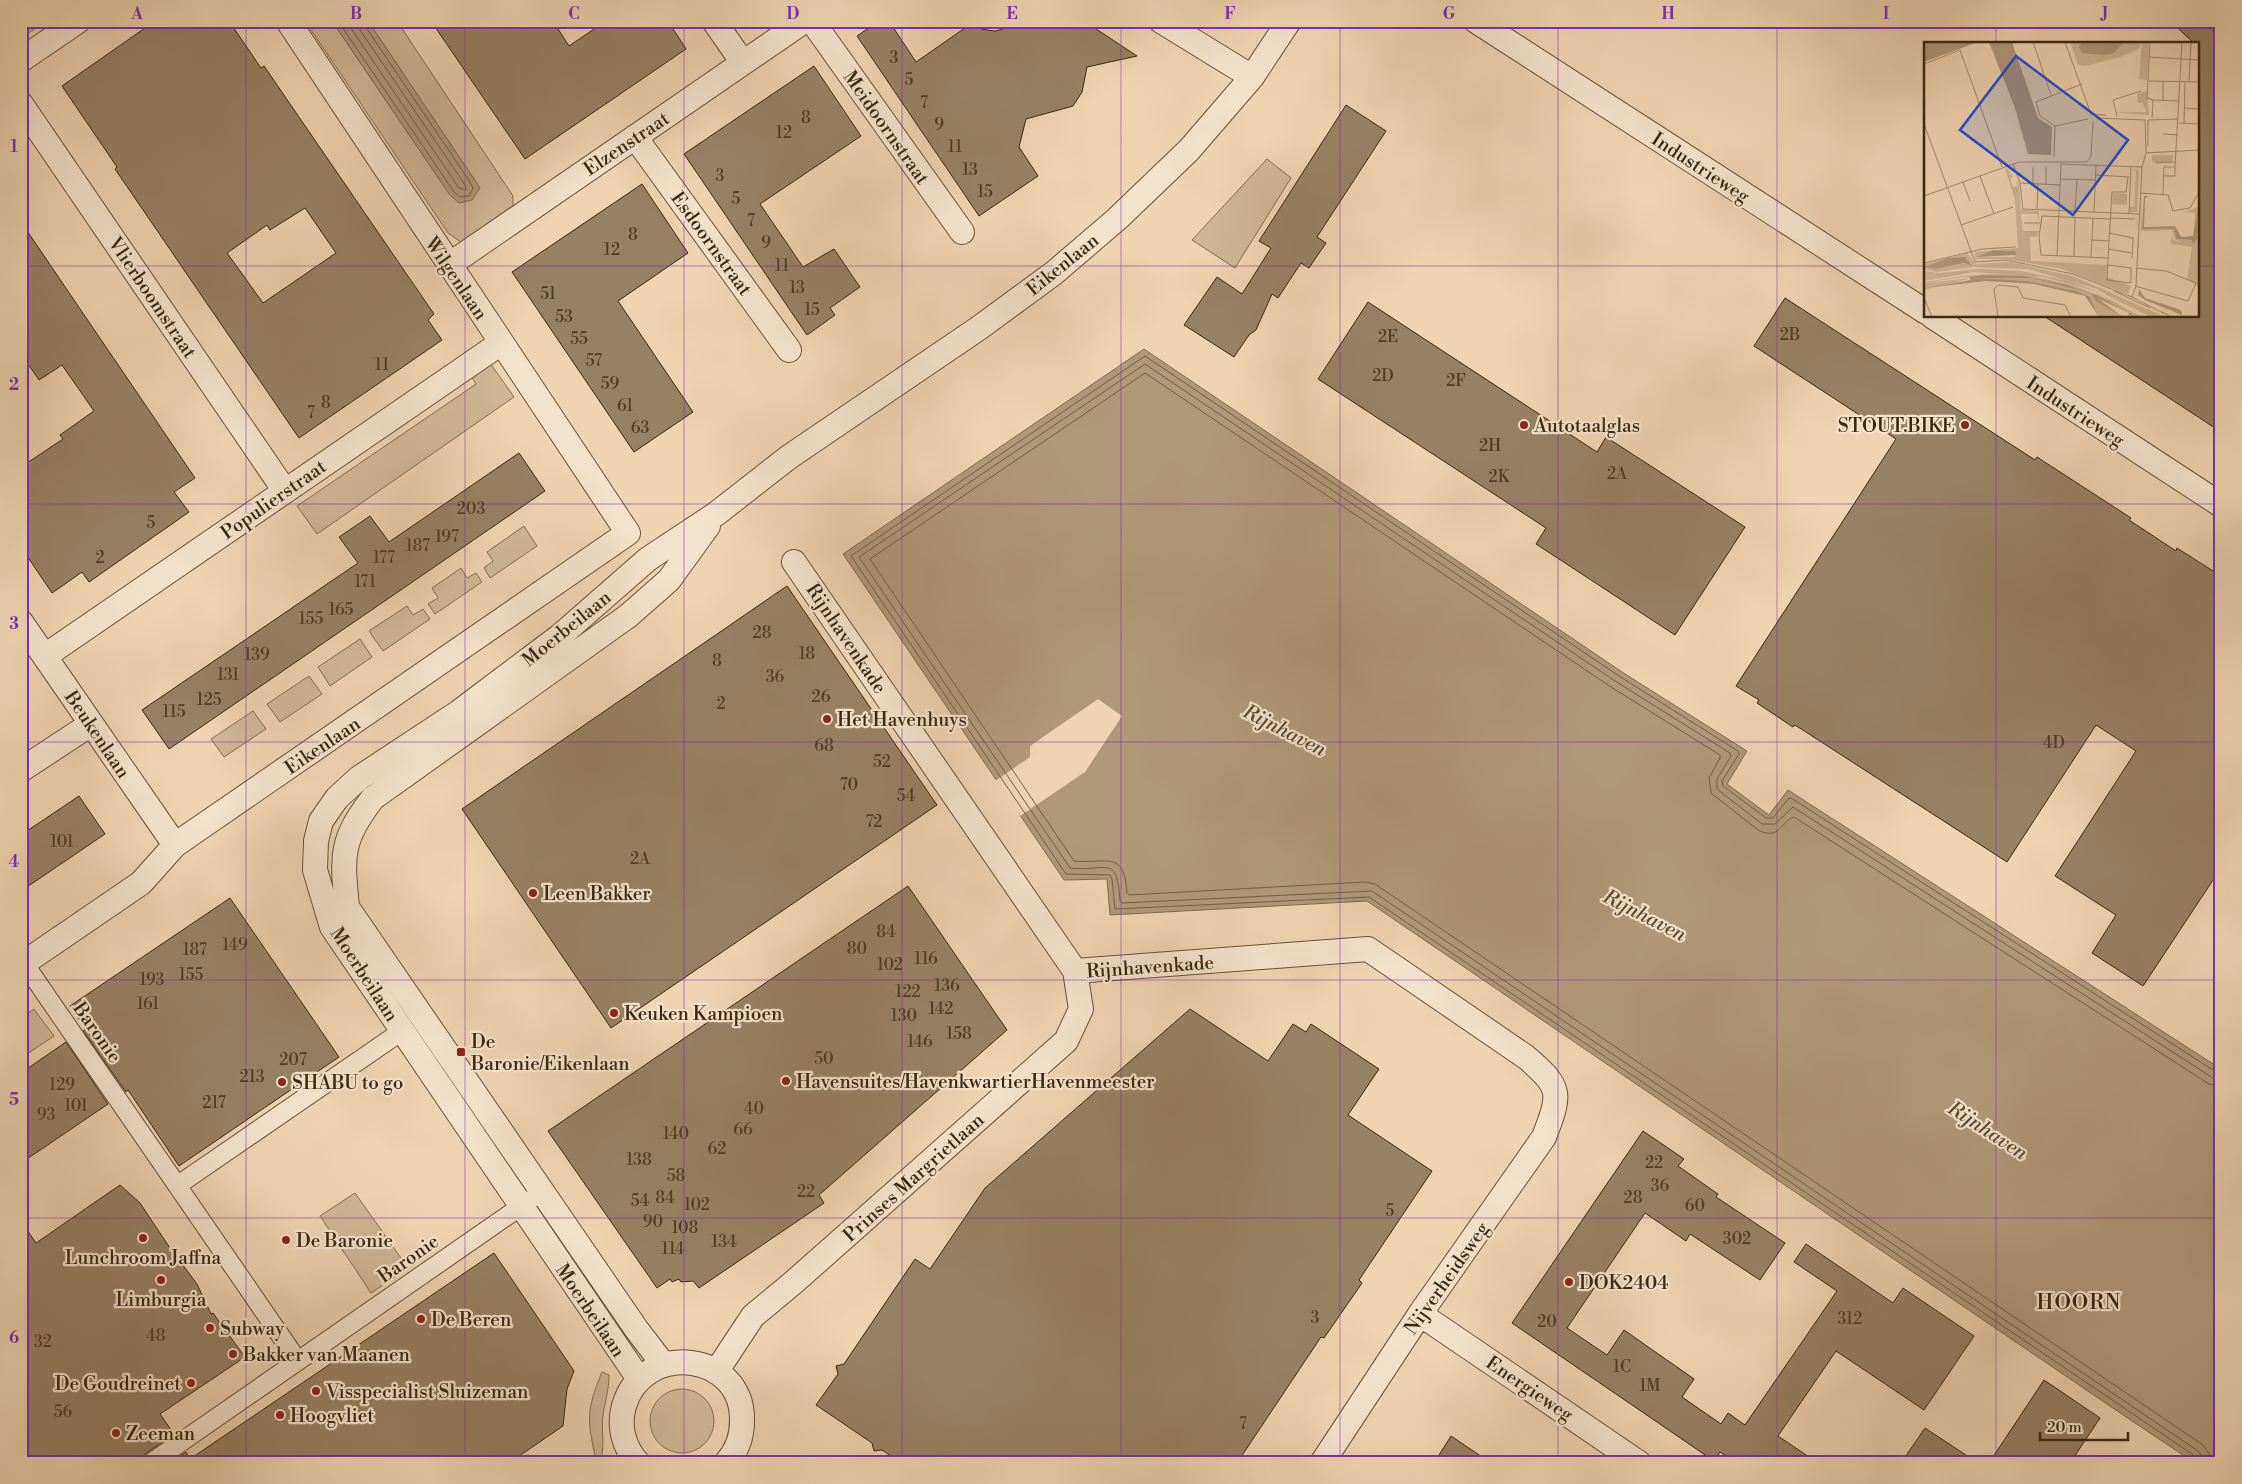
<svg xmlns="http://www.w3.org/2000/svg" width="2242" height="1484" font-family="'Libre Bodoni',serif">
  <rect width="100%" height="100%" fill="#eed4b0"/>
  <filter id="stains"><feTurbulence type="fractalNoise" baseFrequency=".004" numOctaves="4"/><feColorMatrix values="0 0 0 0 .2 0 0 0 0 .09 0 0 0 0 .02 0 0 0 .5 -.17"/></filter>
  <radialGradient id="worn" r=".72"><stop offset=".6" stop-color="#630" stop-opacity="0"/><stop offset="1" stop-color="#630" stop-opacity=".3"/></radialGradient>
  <path fill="#cfb795" stroke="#846f52" d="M26 21H46L21 38V24Z
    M305 21H332L450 195 480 188 368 21H397L513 196V206L461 242 448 233Z
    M1267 159 1291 178 1235 268 1192 240Z
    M490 363 514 397 317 534 297 506 476 384 471 376Z
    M524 526 537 546 490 578 484 568 493 561 487 552Z
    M461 568 467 578 476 573 482 582 435 614 428 604 438 598 432 588Z
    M407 606 413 615 423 609 430 619 383 651 369 631Z
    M360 639 372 657 330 686 318 667Z
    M309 676 322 694 280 722 267 704Z
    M253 711 266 729 224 757 211 739Z
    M34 1009 54 1036 21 1058V1018Z
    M355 1193 408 1268 371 1293 320 1216Z
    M602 1372 609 1375C609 1389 605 1402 603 1415 601 1430 605 1444 601 1459L596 1460C587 1419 586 1411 602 1372Z
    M650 1421a32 32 0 1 1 64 0a32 32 0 1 1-64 0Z"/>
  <path fill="#b09979" stroke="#806b4f" d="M332 21H368L480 188 472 200 459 203 450 195Z
    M1144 349 1622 672 1747 751 1727 784 1769 815 1788 790 2221 1069V1463H2195L2132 1421 1367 901 1110 915 1107 879 1064 880 843 554Z"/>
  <path fill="#eed4b0" d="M1098 699 1122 716 1085 772 1020 816 995 781 1030 757V746Z"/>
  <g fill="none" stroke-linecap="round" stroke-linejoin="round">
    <path stroke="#746044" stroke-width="1" d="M338 21 454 192 460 197 469 196 473 188 468 179 365 26V21
      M346 21 459 188 465 190 466 187 463 182 360 30 358 21
      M2197 1463 2195 1456 1369 897 1115 909 1112 879 1110 875 1066 874 851 556 1145 356 1619 676 1738 751 1739 754 1722 781 1723 786 1766 818H1773L1788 799 1791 798 2216 1072 2221 1073
      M2204 1463 2202 1456 2198 1451 1372 891 1122 903 1120 901C1117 853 1107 872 1070 868L859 557 1145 364 1615 681 1730 753 1731 756 1717 779V789L1762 824H1775L1793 807 2213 1078 2221 1080
      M2211 1463 2209 1453 2203 1445 1375 884 1365 882 1129 895 1127 893C1124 849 1107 864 1074 861L870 559 1145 373 1611 687 1720 755V758L1709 778 1711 793 1758 830C1780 841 1780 822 1794 817L2209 1084 2221 1087"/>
  </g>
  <path fill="#978163" stroke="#38270f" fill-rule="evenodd" d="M155 21H229L261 68 264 66 434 314 428 320 442 340 299 438 115 169 117 167 62 86ZM305 208 336 253 263 303 227 253 267 225 270 230Z
    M431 21H553L569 46 606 21H668L686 49 525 159Z
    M879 21H889L916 62 975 21 981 29 995 31 1011 27 1020 21H1084L1137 56 1087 67 1082 92 1073 106 1026 119 1019 147 1038 176 979 216 857 36Z
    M2170 21H2221V432L2044 316H2198V44H2195Z
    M814 66 861 136 760 204 803 267 834 249 860 287 830 308 835 315 807 335 684 154Z
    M1346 105 1386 131 1317 237 1326 243 1309 268 1301 263 1278 298 1272 294 1256 330 1249 335 1234 357 1184 325 1217 277 1242 294 1271 248 1259 241Z
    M642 184 688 253 618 301 693 412 634 452 512 272Z
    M21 222 195 478 174 492 189 512 89 582 82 572 52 593 21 547V467L63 439 60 435 94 411 62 365 39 380 21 354Z
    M1785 298 2035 460 2037 457 2131 518 2129 520 2176 551 2177 548 2221 576V868L2143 986 2092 953 2116 915 2055 876 2136 751 2096 725 2007 862 1795 725 1793 727 1757 703 1759 700 1736 686 1896 439 1754 346Z
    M1368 302 1597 452 1606 437 1745 527 1675 635 1536 544 1546 528 1318 379Z
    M519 453 545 491 169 749 142 710 358 563 339 537 370 516 389 542Z
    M787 586 937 805 611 1028 462 809Z
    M79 796 105 834 21 891V835Z
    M908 886 1007 1030 819 1195 824 1203 699 1288 693 1281 681 1282 679 1279 672 1282 670 1279 657 1288 548 1131Z
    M230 898 339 1057 179 1166 128 1090 126 1092 83 1031 86 1029 70 1006Z
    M1190 1009 1268 1061 1293 1024 1306 1032 1311 1024 1379 1069 1348 1115 1432 1171 1359 1280 1362 1283 1324 1338 1321 1337 1237 1463H901L882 1450 874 1451 872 1443 816 1405 838 1374 836 1366 844 1364 915 1259 930 1269 985 1188Z
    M66 1042 108 1104 21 1163V1073Z
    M1643 1131 1684 1159 1678 1166 1718 1194 1716 1197 1785 1243 1760 1280 1690 1234 1686 1241 1645 1213 1567 1328 1607 1355 1624 1330 1694 1379 1682 1397 1721 1424 1728 1413 1745 1425 1837 1291 1794 1262 1806 1244 1893 1303 1903 1288 1974 1336 1924 1410 1836 1351 1778 1436 1818 1463H1736L1720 1452 1714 1461 1512 1323Z
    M120 1185 140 1203 170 1248 197 1284 211 1314 213 1313 245 1357 160 1414 174 1434 145 1454 141 1463H21V1221L36 1243Z
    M494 1253 574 1371 567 1389 563 1426 509 1463H170L186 1452 190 1459Z
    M2044 1380 2100 1418 2070 1463H1989Z
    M1925 1428 1978 1463H1901Z
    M1451 1436 1491 1463H1434Z"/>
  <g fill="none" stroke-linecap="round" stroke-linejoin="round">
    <g stroke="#665237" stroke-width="20">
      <path id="pedestrian" d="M24 963 298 1361
        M178 1185 402 1031
        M151 1463 530 1200"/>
    </g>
    <g stroke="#665237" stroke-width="26">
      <path id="minor" d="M714 21 743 63
        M812 21 962 232
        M1161 21 1252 77
        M1476 21 1926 312
        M21 60 78 21
        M21 104 285 491
        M635 137 789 350
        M449 265 804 21
        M1932 316 2221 505
        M794 562 1075 971 1368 949 1526 1057C1562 1088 1561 1093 1544 1137L1420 1314 1322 1463
        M21 622 175 845
        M45 656 501 343
        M21 770 91 724
        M21 965 141 883 175 845 628 533 288 21
        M1420 1314 1639 1463
        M663 1364 637 1330 347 907C342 856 340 840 373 798L628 616 669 580 708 526
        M716 1372 753 1316 794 1282 1066 1041 1081 1009 1075 971
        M639 1379 332 927 315 870 316 841 321 821 337 798 359 778 459 712 560 636 648 559 716 514 789 457 979 328 1054 273 1117 219 1189 150 1252 77 1289 21
        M638 1463C624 1448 618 1426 624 1406 643 1340 744 1352 742 1421 742 1437 737 1451 726 1463"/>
    </g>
    <use href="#pedestrian" stroke="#f4e3cc" stroke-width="18"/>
    <use href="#minor" stroke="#f4e3cc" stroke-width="24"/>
  </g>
  <path fill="none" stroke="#7b2cbf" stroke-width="1" stroke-opacity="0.55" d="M246 21V1463M465 21V1463M684 21V1463M902 21V1463M1121 21V1463M1340 21V1463M1558 21V1463M1777 21V1463M1996 21V44M21 266H1926M2198 266H2221M1996 316V1463M21 504H2221M21 742H2221M21 980H2221M21 1218H2221"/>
  <g fill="#8f2418" stroke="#f4e3cc" stroke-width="2">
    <circle cx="1524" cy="425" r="5"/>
    <circle cx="1965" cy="425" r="5"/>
    <circle cx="827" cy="719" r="5"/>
    <circle cx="533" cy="893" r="5"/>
    <circle cx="614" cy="1013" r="5"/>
    <rect x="456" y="1047" width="10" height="10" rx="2.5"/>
    <circle cx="786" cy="1081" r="5"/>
    <circle cx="282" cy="1082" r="5"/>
    <circle cx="143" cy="1238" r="5"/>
    <circle cx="286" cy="1240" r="5"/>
    <circle cx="161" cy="1280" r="5"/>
    <circle cx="1569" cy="1282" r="5"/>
    <circle cx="421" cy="1319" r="5"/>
    <circle cx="210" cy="1328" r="5"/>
    <circle cx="233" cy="1354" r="5"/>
    <circle cx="191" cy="1383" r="5"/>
    <circle cx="316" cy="1391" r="5"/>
    <circle cx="280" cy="1415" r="5"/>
    <circle cx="116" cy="1433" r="5"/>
  </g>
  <g text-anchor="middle" stroke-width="4.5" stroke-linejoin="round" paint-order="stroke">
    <g font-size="16" fill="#503e24">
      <text x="894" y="63">3</text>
      <text x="909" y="85">5</text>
      <text x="924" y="108">7</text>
      <text x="806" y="123">8</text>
      <text x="939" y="130">9</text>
      <text x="784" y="138">12</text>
      <text x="955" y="152">11</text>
      <text x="970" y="175">13</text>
      <text x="720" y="181">3</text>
      <text x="985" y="197">15</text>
      <text x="736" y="204">5</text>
      <text x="751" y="226">7</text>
      <text x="633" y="240">8</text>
      <text x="766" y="248">9</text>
      <text x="612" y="255">12</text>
      <text x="782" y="271">11</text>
      <text x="797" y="293">13</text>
      <text x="548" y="299">51</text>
      <text x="812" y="315">15</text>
      <text x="564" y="322">53</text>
      <text x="1790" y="340">2B</text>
      <text x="1388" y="342">2E</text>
      <text x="579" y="344">55</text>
      <text x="594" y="366">57</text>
      <text x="382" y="370">11</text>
      <text x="1383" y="381">2D</text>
      <text x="1456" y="386">2F</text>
      <text x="610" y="389">59</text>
      <text x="326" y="408">8</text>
      <text x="625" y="411">61</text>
      <text x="311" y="418">7</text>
      <text x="640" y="433">63</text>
      <text x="1490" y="451">2H</text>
      <text x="1617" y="479">2A</text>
      <text x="1499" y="482">2K</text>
      <text x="471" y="514">203</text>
      <text x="151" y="528">5</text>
      <text x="447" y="542">197</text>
      <text x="418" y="551">187</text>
      <text x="100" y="563">2</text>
      <text x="384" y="563">177</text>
      <text x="365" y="587">171</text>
      <text x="341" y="615">165</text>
      <text x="311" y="624">155</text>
      <text x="762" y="638">28</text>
      <text x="807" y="659">18</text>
      <text x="257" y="660">139</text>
      <text x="717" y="666">8</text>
      <text x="228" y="680">131</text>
      <text x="775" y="682">36</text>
      <text x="821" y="702">26</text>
      <text x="209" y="705">125</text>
      <text x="721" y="709">2</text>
      <text x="174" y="717">115</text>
      <text x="2054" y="748">4D</text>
      <text x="824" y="751">68</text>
      <text x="882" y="767">52</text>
      <text x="849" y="790">70</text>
      <text x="906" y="801">54</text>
      <text x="874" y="827">72</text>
      <text x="62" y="847">101</text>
      <text x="640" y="864">2A</text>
      <text x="886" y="937">84</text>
      <text x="235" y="950">149</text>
      <text x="857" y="954">80</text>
      <text x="195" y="955">187</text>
      <text x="926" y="964">116</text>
      <text x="890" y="970">102</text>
      <text x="191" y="980">155</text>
      <text x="152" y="985">193</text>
      <text x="947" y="991">136</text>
      <text x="908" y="997">122</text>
      <text x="148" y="1009">161</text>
      <text x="941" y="1014">142</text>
      <text x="904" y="1021">130</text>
      <text x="959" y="1039">158</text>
      <text x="920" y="1047">146</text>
      <text x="824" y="1064">50</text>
      <text x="293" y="1065">207</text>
      <text x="252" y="1082">213</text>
      <text x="62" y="1090">129</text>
      <text x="214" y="1108">217</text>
      <text x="76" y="1111">101</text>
      <text x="754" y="1114">40</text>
      <text x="46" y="1120">93</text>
      <text x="743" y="1135">66</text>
      <text x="676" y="1139">140</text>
      <text x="717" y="1154">62</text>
      <text x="639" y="1165">138</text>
      <text x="1654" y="1168">22</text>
      <text x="676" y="1181">58</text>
      <text x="1660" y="1191">36</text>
      <text x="806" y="1197">22</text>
      <text x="665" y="1203">84</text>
      <text x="1633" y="1203">28</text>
      <text x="640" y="1206">54</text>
      <text x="697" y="1210">102</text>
      <text x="1695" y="1211">60</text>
      <text x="1390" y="1216">5</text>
      <text x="653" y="1227">90</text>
      <text x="685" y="1233">108</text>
      <text x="1737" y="1244">302</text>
      <text x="724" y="1247">134</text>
      <text x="673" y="1254">114</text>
      <text x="1315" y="1323">3</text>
      <text x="1850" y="1324">312</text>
      <text x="1547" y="1327">20</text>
      <text x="156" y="1341">48</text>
      <text x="43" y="1347">32</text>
      <text x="1622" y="1372">1C</text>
      <text x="1650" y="1391">1M</text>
      <text x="63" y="1417">56</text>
      <text x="1243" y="1429">7</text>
    </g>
    <g font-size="19" fill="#38270f" stroke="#f4e3cc">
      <text transform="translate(887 127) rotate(55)" y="7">Meidoornstraat</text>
      <text transform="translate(626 143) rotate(-34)" y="7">Elzenstraat</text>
      <text transform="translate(1701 167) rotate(33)" y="7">Industrieweg</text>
      <text transform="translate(712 243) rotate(54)" y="7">Esdoornstraat</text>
      <text transform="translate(1062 264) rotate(-39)" y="7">Eikenlaan</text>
      <text transform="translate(457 278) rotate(56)" y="7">Wilgenlaan</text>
      <text transform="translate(153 297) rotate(56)" y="7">Vlierboomstraat</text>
      <text transform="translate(2076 411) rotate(33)" y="7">Industrieweg</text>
      <text transform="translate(273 499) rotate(-35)" y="7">Populierstraat</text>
      <text transform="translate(566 628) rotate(-39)" y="7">Moerbeilaan</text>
      <text transform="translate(847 638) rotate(56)" y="7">Rijnhavenkade</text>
      <text transform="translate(98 734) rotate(56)" y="7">Beukenlaan</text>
      <text transform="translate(322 745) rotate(-34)" y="7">Eikenlaan</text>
      <text transform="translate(1150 966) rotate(-4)" y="7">Rijnhavenkade</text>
      <text transform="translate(365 974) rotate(57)" y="7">Moerbeilaan</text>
      <text transform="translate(98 1032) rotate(55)" y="7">Baronie</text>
      <text transform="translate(913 1177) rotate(-42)" y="7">Prinses Margrietlaan</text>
      <text transform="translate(408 1258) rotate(-35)" y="7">Baronie</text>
      <text transform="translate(1446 1278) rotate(-55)" y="7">Nijverheidsweg</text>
      <text transform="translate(591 1310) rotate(56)" y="7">Moerbeilaan</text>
      <text transform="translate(1530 1388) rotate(34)" y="7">Energieweg</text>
    </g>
    <g font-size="19" fill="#38270f" stroke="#f4e3cc" text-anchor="start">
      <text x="1534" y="432">Autotaalglas</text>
      <text x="1955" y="432" text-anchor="end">STOUT.BIKE</text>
      <text x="837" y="726">Het Havenhuys</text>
      <text x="543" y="900">Leen Bakker</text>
      <text x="624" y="1020">Keuken Kampioen</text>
      <text x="471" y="1048">De<tspan x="471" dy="22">Baronie/Eikenlaan</tspan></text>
      <text x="796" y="1088">Havensuites/HavenkwartierHavenmeester</text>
      <text x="292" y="1089">SHABU to go</text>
      <text x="296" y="1247">De Baronie</text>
      <text x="143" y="1264" text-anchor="middle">Lunchroom Jaffna</text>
      <text x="1579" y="1289">DOK2404</text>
      <text x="161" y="1306" text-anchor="middle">Limburgia</text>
      <text x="431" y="1326">De Beren</text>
      <text x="220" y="1335">Subway</text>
      <text x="243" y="1361">Bakker van Maanen</text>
      <text x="181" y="1390" text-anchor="end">De Goudreinet</text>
      <text x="326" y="1398">Visspecialist Sluizeman</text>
      <text x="290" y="1422">Hoogvliet</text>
      <text x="126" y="1440">Zeeman</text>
    </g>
    <g font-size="20" font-style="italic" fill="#5c492f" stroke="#f4e3cc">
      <text transform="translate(1285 730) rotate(27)" y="7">Rijnhaven</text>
      <text transform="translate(1645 915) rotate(27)" y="7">Rijnhaven</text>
      <text transform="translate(1988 1130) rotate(33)" y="7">Rijnhaven</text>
    </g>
    <g font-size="21" letter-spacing="1" fill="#38270f" stroke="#f4e3cc">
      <text x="2079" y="1309">HOORN</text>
    </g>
  </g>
  <g transform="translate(1924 42)">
    <rect width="275" height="275" fill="#eed4b0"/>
    <path d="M146 0H216V6L196 15 161 24 154 23ZM218 0H225L223 38 215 37ZM223 49 225 73 195 71 194 66 195 70H222L219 61H214L213 52ZM228 113H249V120H228ZM83 126 89 135 86 136 89 145 94 144 92 139 95 141 97 167 115 169V178L113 172H97L99 189H115L113 195H106L107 219 183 223 182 235 207 244 204 252 138 227 82 217H51V210L94 206 91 158 81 127ZM70 208H75L91 209 90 215H52ZM209 127 215 128 213 170H206V165H210L212 130ZM189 151 203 152V163L188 162ZM218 154V187H250L251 195 258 198H269L271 171 258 170 272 166 269 164 273 166 275 162V246L263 237 268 205 247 202V192L249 198 261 201 250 197 248 188 217 189ZM43 211 52 222 86 220 149 234 239 274 226 275 173 247 104 227 49 225 13 230 0 227V222ZM41 215 48 224 40 221 12 227 0 225 24 216ZM53 227 97 229 145 239 187 254 222 274 179 251 119 235 50 230 0 239V229L15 231ZM70 232 108 234 148 243 187 258 218 275H207V271L170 253 172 258 199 275H175L165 255 144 247 104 239 49 237 76 233 38 235 1 241 48 236 0 248V240L39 234Z" fill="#cfb795" fill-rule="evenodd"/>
    <path d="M0 0H54L0 20ZM65 0H88L114 76 128 85 127 113 104 112 91 66ZM158 0H199V1L190 11 180 13 158 11 155 5ZM220 154H225L221 156 220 185 251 184 257 195 269 194 274 167 273 197 269 202 268 198 252 197 250 187H218ZM70 208 91 209 92 213 52 215ZM41 215 48 224 40 221 12 227 0 225 24 216ZM58 233 99 234 139 242 172 253 208 272 204 275 205 271 173 256 199 275 172 259 167 251 107 236H49L104 239 152 249 166 255 175 275 161 254 110 242 61 239 2 246 47 238 45 235 0 242ZM215 247 221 256 257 268 258 273 221 258 214 253Z" fill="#b09979"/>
    <path fill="none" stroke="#a58f70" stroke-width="1" d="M109 0 127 53M141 0 167 72M226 0 223 56 229 58 228 76M225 15 275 18M0 22 36 8 78 125M224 39 275 40M265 40 267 0M229 58 255 59M239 58V40M260 66 275 67M167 72 182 73M193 74 189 58 217 49M172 76 221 78 222 111M224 78 254 77M224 78V104M255 81 275 82M260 81 261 40M0 82 51 220 82 218 149 232 208 255 231 267M131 84 164 77M239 92 254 93M222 111 275 108M130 115 131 84 116 74 112 60 158 42M231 121 251 120M89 122 96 141 99 167 215 172M171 133 205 135M56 134 70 172M240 134H251V125M136 137 171 138M39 140 46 159M96 141 136 143M109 141V125M122 142V125M275 150V120M216 151 244 153 249 169 266 166 275 150M239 152 240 125H251L258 0M0 154 95 120H163L167 114 169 80M113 167 114 142M151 169 153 138M170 170 172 124M205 171 207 125M186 176 211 177M100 181H116M37 183 89 165M185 191 209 196 208 216M167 198 185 199M185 207 208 211M133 214 137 122 218 125M150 214 151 176M167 215 169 177M184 216 117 213 115 195 118 174 186 177M0 221 58 207 92 205M184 223 207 226V241L183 238 185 199 188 150H202L204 135M211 244 264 259 272 241 242 229 212 226M190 249 226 266M208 255 212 244 218 125 222 111M0 256 8 275M231 267 248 275M74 275 70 247 74 243 94 245 99 256 141 263 147 275"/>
    <path fill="#1d4ed8" fill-opacity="0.15" stroke="#1d4ed8" stroke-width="2.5" d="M92 14 204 98 149 173 36 88Z"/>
    <rect width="275" height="275" fill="none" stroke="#38270f" stroke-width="2.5"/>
  </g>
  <rect width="2242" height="1484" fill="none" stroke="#eed4b0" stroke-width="55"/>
  <path d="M2040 1432v8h88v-8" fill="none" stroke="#38270f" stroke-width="2.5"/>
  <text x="2047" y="1432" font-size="15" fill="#38270f" stroke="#f4e3cc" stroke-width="4" paint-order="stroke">20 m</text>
  <rect x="28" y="28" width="2186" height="1428" fill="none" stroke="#7b2cbf" stroke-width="2"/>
  <g font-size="16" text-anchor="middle" font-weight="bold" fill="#7b2cbf">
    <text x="137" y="19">A</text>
    <text x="356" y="19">B</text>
    <text x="574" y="19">C</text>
    <text x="793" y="19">D</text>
    <text x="1012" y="19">E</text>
    <text x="1230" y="19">F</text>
    <text x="1449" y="19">G</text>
    <text x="1668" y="19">H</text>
    <text x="1886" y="19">I</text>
    <text x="2105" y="19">J</text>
    <text x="14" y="152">1</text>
    <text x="14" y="390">2</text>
    <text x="14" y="629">3</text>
    <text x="14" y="867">4</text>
    <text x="14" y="1105">5</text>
    <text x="14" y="1343">6</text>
  </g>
  <rect width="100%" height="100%" filter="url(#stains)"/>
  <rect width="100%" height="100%" fill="url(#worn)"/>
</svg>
